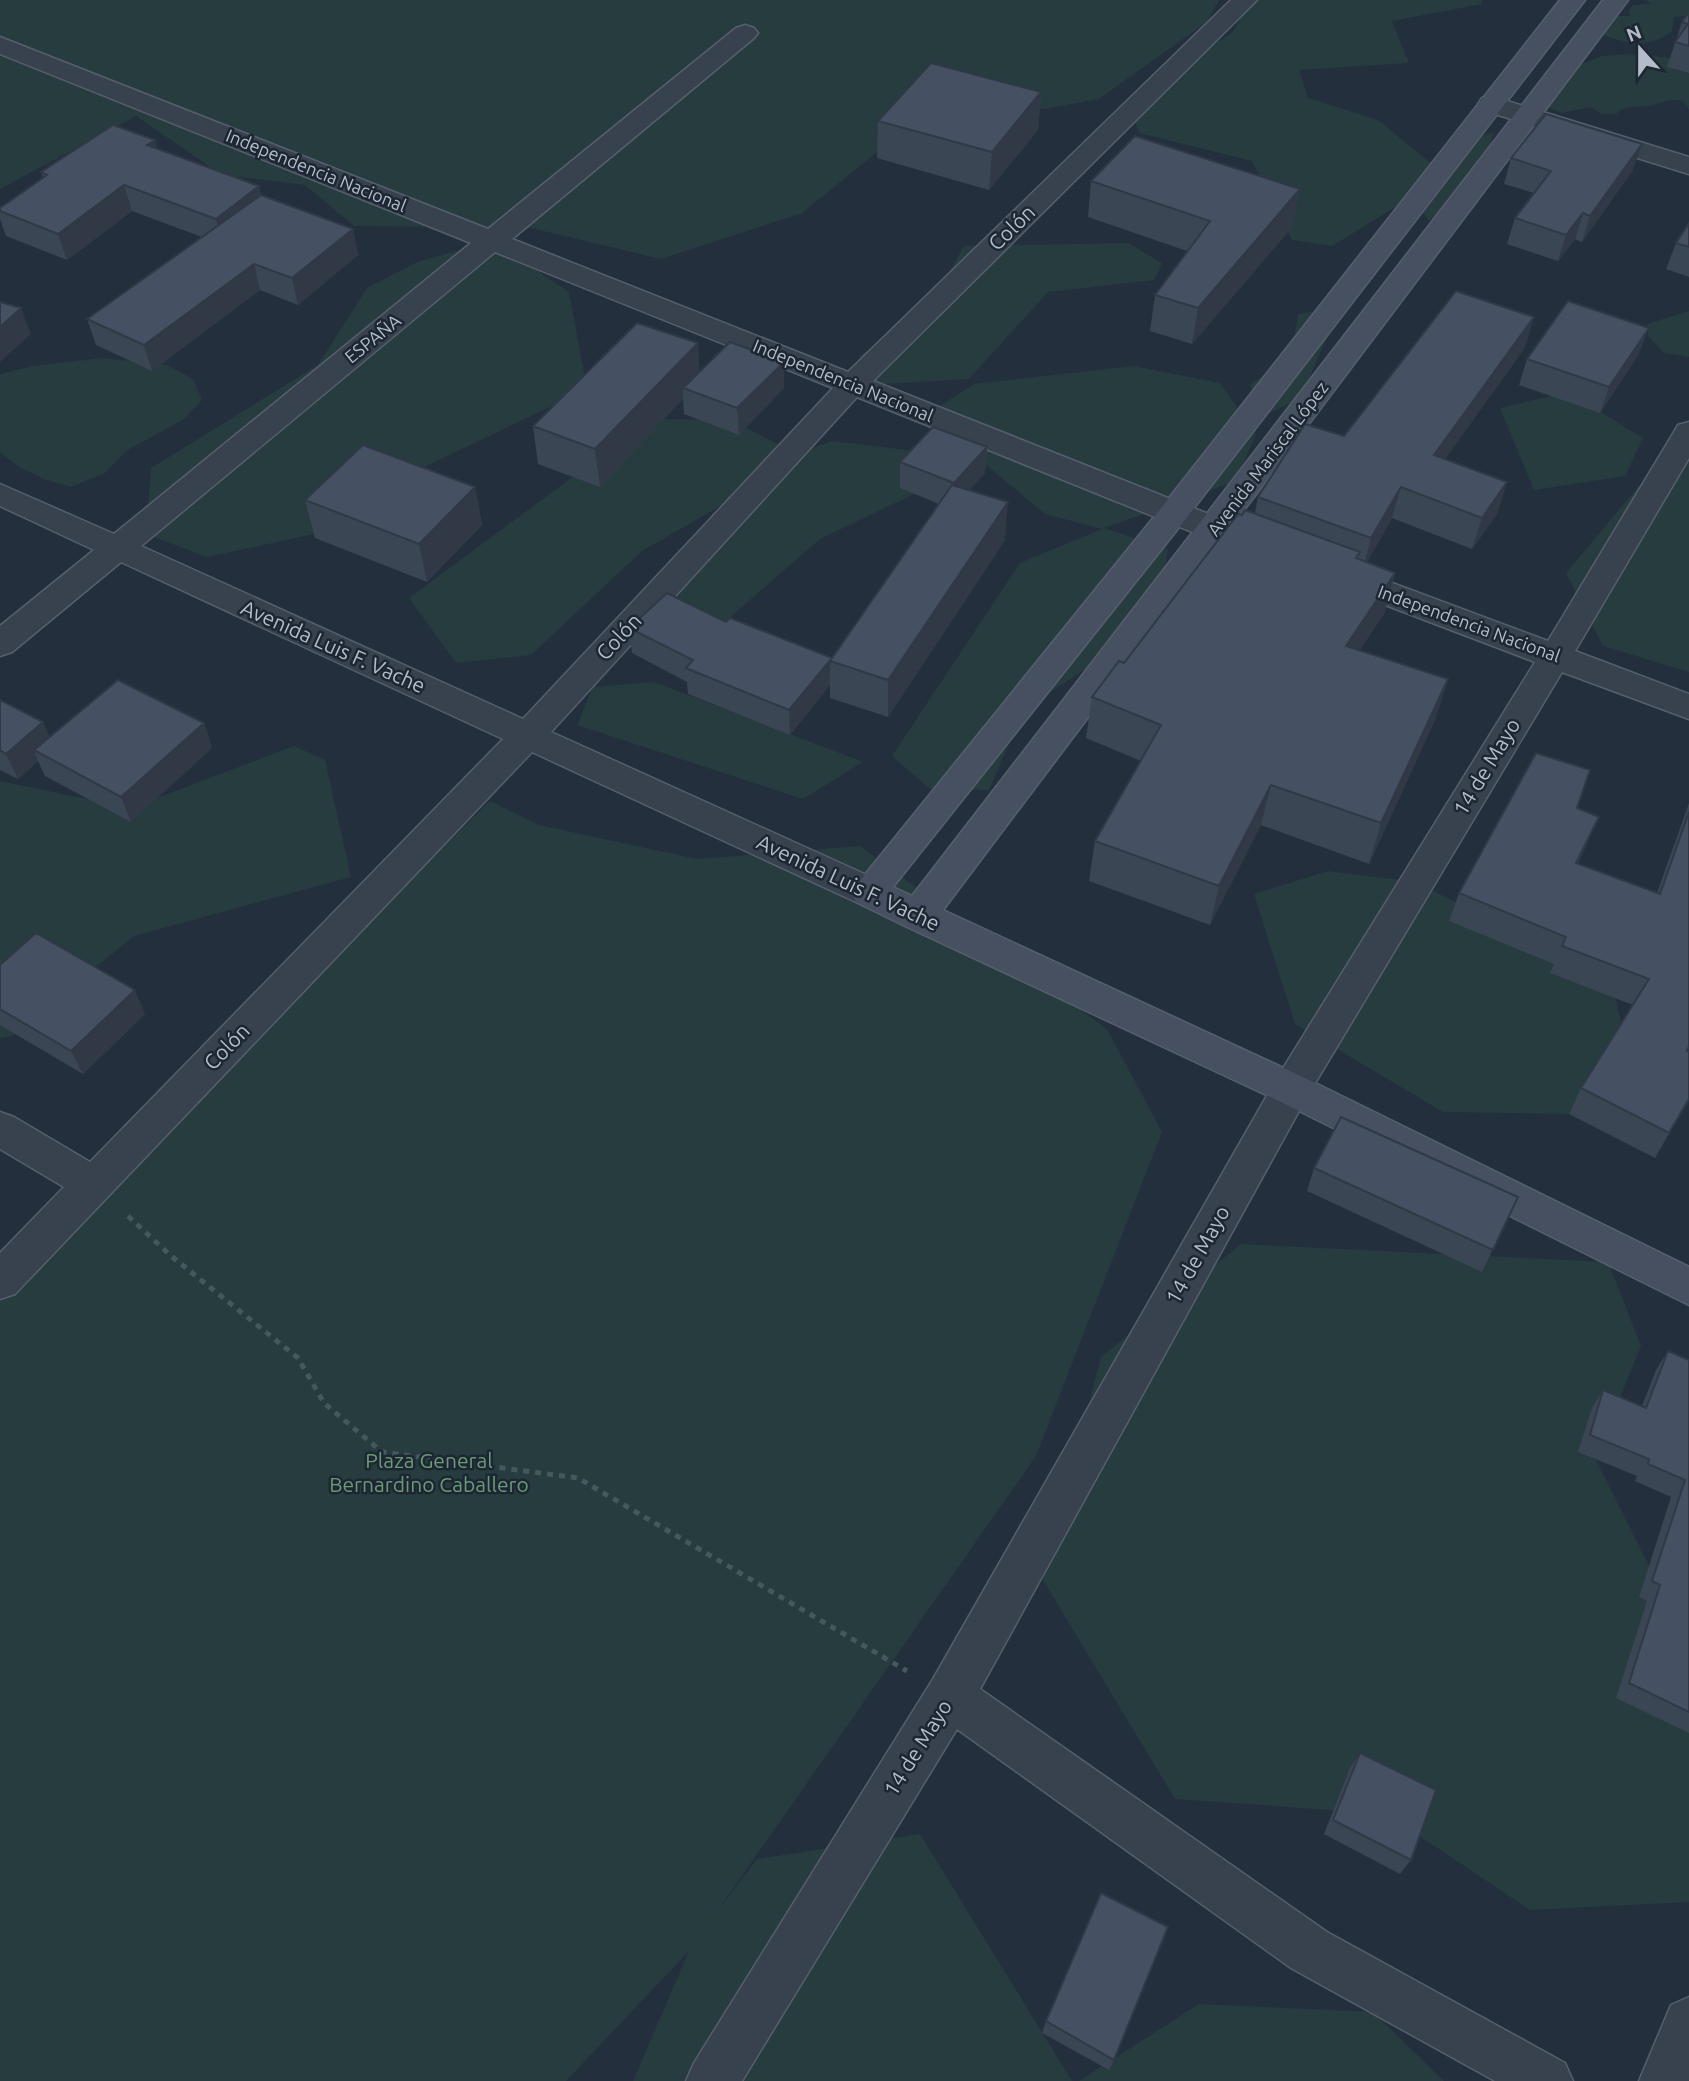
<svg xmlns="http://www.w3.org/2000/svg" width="1689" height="2081" font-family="Ubuntu,sans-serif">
  <rect width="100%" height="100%" fill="#242f3e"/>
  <path fill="#263c3f" d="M0 0H1219L1207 22 1099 99 1044 109 915 99 903 131 802 213 661 259 531 228 354 226 305 185 222 175 136 116 0 189Z
    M1251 0H1482V4L1392 21 1409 63 1299 70 1308 98 1378 120 1432 164 1454 140 1494 133 1478 179 1429 221 1412 197 1332 246 1292 240 1252 161 1139 133 1128 102 1233 32Z
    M1645 0H1689V16L1674 17 1672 31C1650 49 1624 44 1599 33L1610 16H1630L1629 11 1633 5 1652 4Z
    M1629 54 1673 58 1689 66V110L1683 101C1668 98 1663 103 1649 106 1636 108 1627 104 1616 114H1602L1590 107 1562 113 1546 106 1548 94 1561 90 1548 77 1602 56Z
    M493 241 569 292 587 389 391 483 347 527 207 557 146 534 151 468 318 365 367 288 417 262Z
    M1128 243 1162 263 1154 280 1048 292 969 379 867 385 859 356 928 310 964 246Z
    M1340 308 1300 399 1263 416 1250 385 1292 354 1298 314Z
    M1689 311V357L1664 353 1648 336 1647 324Z
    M103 358 167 365 193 379 202 400 184 419 126 451 105 473 71 487 44 479 19 467 0 452V374L33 366Z
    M1133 366 1220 383 1256 434 1236 481 1104 528 1168 549 1158 622 1024 709 989 790 930 789 892 756 1020 563 1102 529 1045 514 926 415 974 384Z
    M1568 392 1643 438 1625 476 1534 490 1500 408Z
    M651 419 731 420 785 448 783 459 832 441 932 453 933 485 820 539 697 646 643 598 738 496 642 551 531 655 456 663 409 598Z
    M1689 426V672L1603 646 1566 573Z
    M654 682 863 762 803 799 577 725 593 687Z
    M294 746 325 760 351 877 134 936 12 1036 0 1038V781L131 808Z
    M490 801 539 825 697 859 860 846 1107 1029 1162 1132 1036 1456 716 1913 757 1859 920 1834 1072 2081H633L689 1951 566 2081H0V1294L413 866 432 859Z
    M1328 871 1416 882 1612 982 1634 1081 1569 1114 1443 1112 1295 1024 1254 894Z
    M1241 1244 1608 1262 1641 1346 1595 1458 1666 1600 1689 1702V1902L1530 1910 1387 1814 1175 1799 1043 1580 1101 1357Z
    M1199 2004 1373 2012 1444 2081H1079Z"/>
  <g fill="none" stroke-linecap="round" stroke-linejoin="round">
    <g stroke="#565f6c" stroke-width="3">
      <path id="street" d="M1231 0H1257L873 381 1259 534 1264 542 1259 550 1248 553 1237 550 857 397 551 732 882 882 887 892 882 902 869 906 856 902 532 752 15 1294 0 1299V1253L64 1187 0 1149V1112L14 1117 90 1162 503 739 121 562 12 652 0 656V626L94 550 0 506V484L114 534 471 243 0 54V37L488 229 736 28 745 25 754 28 758 33 754 38 512 239 848 372ZM495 252 833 388 523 719 141 546Z
        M1491 96 1689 157V174L1482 110 1478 104 1482 98Z
        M1689 422V458L1575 651 1689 694V719L1562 672 1305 1100 980 1689 1327 1932 1565 2063 1573 2081H1495L1291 1968 957 1729 742 2081H686L694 2063 933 1679 1277 1078 1535 662 1330 584 1325 576 1330 568 1341 565 1352 568 1548 641 1674 432 1678 425Z
        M1689 1997V2081H1639L1671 2005Z"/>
    </g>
    <g stroke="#565f6c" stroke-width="3">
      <path id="secondary" d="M1560 0H1585L1184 521 893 887 912 896 1603 0H1628L943 910 1305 1078 1689 1267V1305L1277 1100 905 926 856 902 851 892 1162 507Z"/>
    </g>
    <path stroke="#44595c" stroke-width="5" stroke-dasharray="6 6" stroke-linecap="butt" d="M128 1216 170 1255 298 1358 324 1403 382 1452 578 1478 907 1671"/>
    <use href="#street" fill="#38414e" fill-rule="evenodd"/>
    <use href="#secondary" fill="#465061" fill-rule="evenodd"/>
  </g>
  <path fill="#3b4654" d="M1689 12V73L1667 67 1682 22Z
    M1041 92 1038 130 989 190 877 158 878 121Z
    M157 149 259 186 261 195 353 229 358 255 298 305 260 290 152 371 96 345 87 319 202 237 132 211 67 260 6 236 0 219V208L43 178 41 172Z
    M1511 158 1633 170 1582 242 1575 239 1558 261 1507 244 1515 218 1534 193 1504 184Z
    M1091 181 1294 225 1192 344 1150 331 1155 295 1187 251 1088 217Z
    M1689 223V277L1666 269 1676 243Z
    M1534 317 1524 349 1445 459 1507 482 1497 514 1472 549 1392 518 1367 562 1395 573 1384 614 1359 651 1448 679 1435 720 1369 864 1261 825 1210 925 1089 881 1095 841 1141 761 1086 738 1092 697 1124 663 1242 515 1255 513 1258 497 1344 436Z
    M698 343 699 372 784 388 739 435 684 414 683 399 600 487 538 464 533 426Z
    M1639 354 1600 413 1519 385 1527 359Z
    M987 447 985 473 969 490 1005 540 888 717 830 698V685L790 735 688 694 687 682 632 653 629 628 726 622 832 658 939 504 900 488V462Z
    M475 487 482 525 427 582 315 538 305 500Z
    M0 700 50 737 204 723 212 748 131 822 45 776 38 761 18 779 0 770Z
    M1689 803V1046L1687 1051 1689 1099 1655 1158 1569 1114 1581 1088 1633 1005 1550 973 1554 964 1449 921 1459 893 1577 808 1587 844 1578 863 1657 893Z
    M0 965 145 1014 83 1074 0 1025Z
    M1314 1168 1518 1197 1482 1272 1307 1191Z
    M1668 1351 1689 1360V1733L1616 1698 1647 1601 1639 1597 1671 1497 1635 1481 1637 1476 1578 1452 1592 1408 1603 1390 1642 1406 1656 1370Z
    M1360 1753 1411 1860 1400 1874 1324 1834 1350 1768Z
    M1046 2021 1114 2060 1109 2070 1042 2033Z"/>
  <path fill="#303945" d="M1041 92 1038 130 989 190 992 152Z
    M155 140 162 166 147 145Z
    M1642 144 1633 170 1582 242 1590 216Z
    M124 185 132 211 67 260 58 234Z
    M259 186 265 212 223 245 216 219Z
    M1300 189 1294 225 1192 344 1198 308Z
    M1583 213 1575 239 1558 261 1566 235Z
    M353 229 358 255 298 305 292 278Z
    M254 264 260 290 152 371 144 345Z
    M21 308 31 334 0 362V327Z
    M1534 317 1524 349 1425 487 1434 455Z
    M1649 328 1639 354 1600 413 1609 387Z
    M698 343 700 381 683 388V399L600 487 595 449Z
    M784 362V388L739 435 737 408Z
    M987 447 985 473 953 509 954 483Z
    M1507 482 1497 514 1472 549 1482 518Z
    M475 487 482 525 427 582 419 544Z
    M1401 487 1392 518 1363 570 1371 538Z
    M1008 502 1005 540 888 717V680Z
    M1395 573 1384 614 1335 687 1346 646Z
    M830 661V685L790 735 789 710Z
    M1448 679 1435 720 1369 864 1381 823Z
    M43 722 54 747 34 750 38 761 18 779 6 754Z
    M204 723 212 748 131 822 121 797Z
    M1271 785 1261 825 1210 925 1219 886Z
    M1599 817 1587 844 1564 890 1576 863Z
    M135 990 145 1014 83 1074 71 1051Z"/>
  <path fill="#455162" stroke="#303945" stroke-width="2" d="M1689 12V46L1675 42 1688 24 1682 22Z
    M931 63 1041 92 992 152 878 121Z
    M1546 114 1642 144 1590 216 1583 213 1566 235 1515 218 1551 171 1511 158Z
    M113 125 155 140 147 145 259 186 216 219 124 185 58 234 0 211V208L47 175 41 172Z
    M1135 136 1300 189 1198 308 1155 295 1210 221 1091 181Z
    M261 195 353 229 292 278 254 264 144 345 87 319Z
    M1689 223V247L1676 243Z
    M1456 291 1534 317 1434 455 1507 482 1482 518 1401 487 1371 538 1258 497 1305 424 1344 436Z
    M1568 301 1649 328 1609 387 1527 359Z
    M0 302 21 308 0 327Z
    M637 323 698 343 595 449 533 426Z
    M730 342 784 362 737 408 683 388Z
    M933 427 987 447 954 483 900 462Z
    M363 445 475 487 419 544 305 500Z
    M952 485 1008 502 888 680 830 661Z
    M1245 510 1360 552 1356 558 1395 573 1346 646 1448 679 1381 823 1271 785 1219 886 1095 841 1161 725 1092 697 1119 661 1124 663 1238 514 1242 515Z
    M667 593 726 622 730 618 832 658 789 710 686 668 693 660 629 628Z
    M118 680 204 723 121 797 34 750Z
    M0 700 43 722 6 754 0 750Z
    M1536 753 1590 770 1577 808 1599 817 1576 863 1660 894 1689 812V1046L1687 1051H1689V1099L1669 1133 1581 1088 1649 979 1562 946 1566 937 1459 893Z
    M36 933 135 990 71 1051 0 1009V965Z
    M1341 1117 1518 1197 1493 1250 1314 1168Z
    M1668 1351 1689 1360V1712L1629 1683 1660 1585 1652 1581 1685 1480 1648 1464 1649 1459 1590 1435 1603 1390 1646 1408Z
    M1360 1753 1436 1790 1411 1860 1333 1820Z
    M1101 1893 1168 1927 1114 2060 1046 2021Z"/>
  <g text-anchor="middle" stroke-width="5" stroke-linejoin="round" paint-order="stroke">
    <g font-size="18" fill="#b4bcc9" stroke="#1d2633">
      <text transform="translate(316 171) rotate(22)" y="6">Independencia Nacional</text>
      <text transform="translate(373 339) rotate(-39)" y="6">ESPAÑA</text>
      <text transform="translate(843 381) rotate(22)" y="6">Independencia Nacional</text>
      <text transform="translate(1268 459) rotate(-53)" y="6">Avenida Mariscal López</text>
      <text transform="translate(1469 624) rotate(20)" y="6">Independencia Nacional</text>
    </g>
    <g font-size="21" fill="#b4bcc9" stroke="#1d2633">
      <text transform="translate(1012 228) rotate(-44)" y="7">Colón</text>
      <text transform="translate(619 637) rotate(-47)" y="7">Colón</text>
      <text transform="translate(333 647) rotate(24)" y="7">Avenida Luis F. Vache</text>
      <text transform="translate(1487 767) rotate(-59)" y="7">14 de Mayo</text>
      <text transform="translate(848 883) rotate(25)" y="7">Avenida Luis F. Vache</text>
      <text transform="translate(227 1047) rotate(-46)" y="7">Colón</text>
      <text transform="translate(1198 1255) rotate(-61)" y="7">14 de Mayo</text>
      <text transform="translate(918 1748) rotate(-58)" y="7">14 de Mayo</text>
    </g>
    <g font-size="21" fill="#6b9a76" stroke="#1d2633">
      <text x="429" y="1468">Plaza General<tspan x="429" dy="24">Bernardino Caballero</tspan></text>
    </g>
  </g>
  <g transform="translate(1640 49) rotate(339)" stroke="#1d2633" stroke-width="5" paint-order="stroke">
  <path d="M0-5L12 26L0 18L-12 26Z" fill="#b4bcc9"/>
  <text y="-10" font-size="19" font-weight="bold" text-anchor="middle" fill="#b4bcc9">N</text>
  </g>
</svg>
